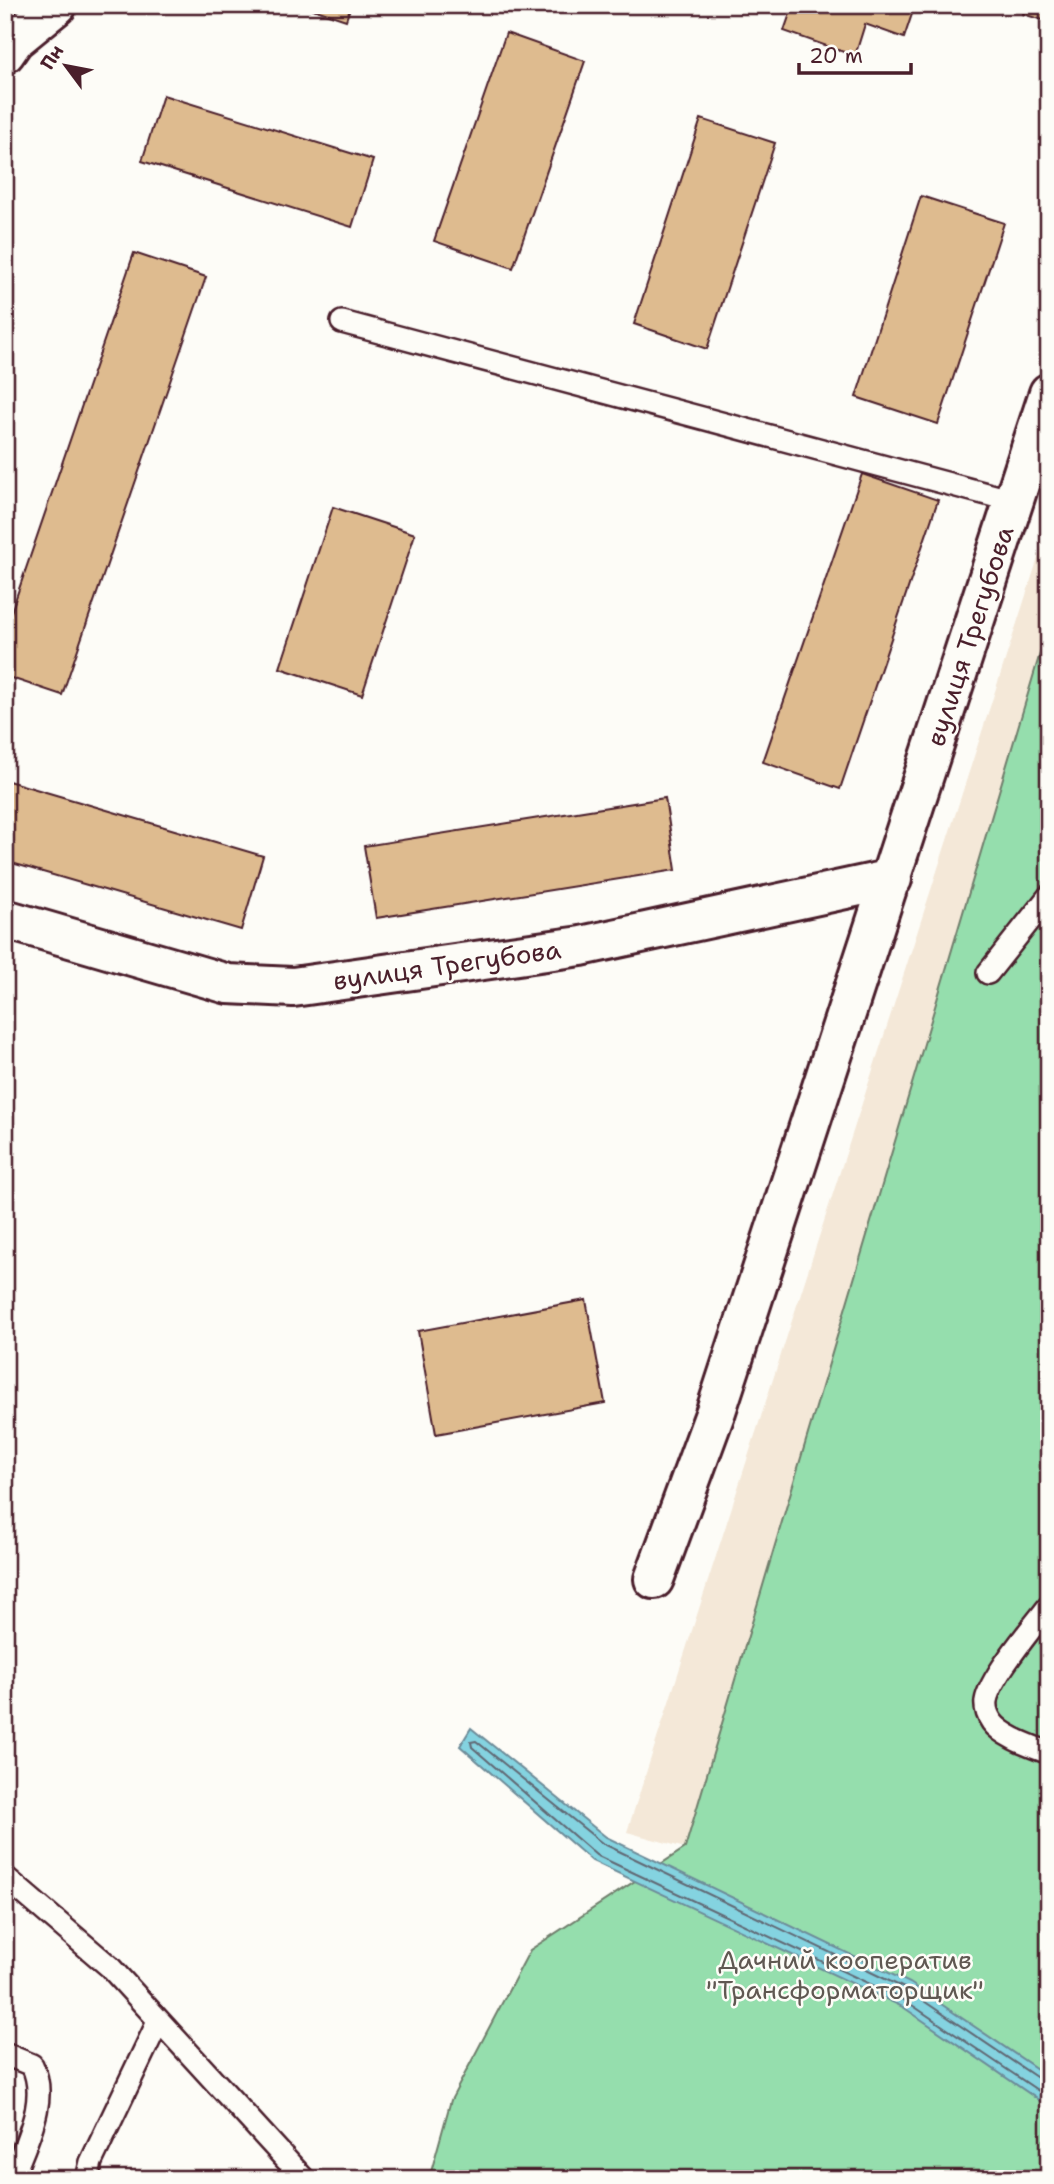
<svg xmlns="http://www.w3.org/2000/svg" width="1054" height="2184" font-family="'Shantell Sans',sans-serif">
  <rect width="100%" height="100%" fill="#fdfcf7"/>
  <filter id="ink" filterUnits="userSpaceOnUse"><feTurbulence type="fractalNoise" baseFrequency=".0143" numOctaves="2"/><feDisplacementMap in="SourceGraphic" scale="14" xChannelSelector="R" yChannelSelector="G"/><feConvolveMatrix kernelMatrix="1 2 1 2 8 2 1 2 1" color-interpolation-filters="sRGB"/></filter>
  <g filter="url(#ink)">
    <path fill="#f4e8d8" d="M1049 524V685L685 1848 627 1832Z"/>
    <path fill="#95dead" stroke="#707e6c" stroke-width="2" d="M1049 623V2179H429L451 2100 530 1950 685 1848Z"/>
    <path fill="#84d3e0" stroke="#6d8b98" stroke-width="2" d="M471 1728 606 1837 910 1983 1049 2077V2107L903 2007 592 1861 460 1746Z"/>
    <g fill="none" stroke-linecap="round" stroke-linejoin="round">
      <path stroke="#616773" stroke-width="2" d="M1049 2083 1042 2081 906 1989 602 1843 476 1741 471 1742 472 1747 596 1855 906 2001 1049 2098"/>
    </g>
    <path fill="#debb8f" stroke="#4a1f2b" stroke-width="2" d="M301 5H351L346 20Z
      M793 5H915L904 38 865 24 855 56 784 31Z
      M1026 5H1049V22L1023 14Z
      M506 33 585 61 513 268 434 241Z
      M163 95 373 160 352 227 142 161Z
      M701 119 775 143 707 349 634 324Z
      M921 196 1004 223 938 424 856 397Z
      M134 253 206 277 62 695 5 676V630Z
      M862 474 938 500 840 789 763 762Z
      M333 507 415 534 362 695 280 668Z
      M5 780 263 856 241 930 5 861Z
      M665 798 676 870 376 918 364 846Z
      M586 1300 605 1403 436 1434 418 1331Z"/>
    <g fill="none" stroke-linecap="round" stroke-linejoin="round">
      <g stroke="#4a1f2b" stroke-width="26">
        <path id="service" d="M342 322 1013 501
          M988 973 1049 896
          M1049 1606C1034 1625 989 1679 986 1701 985 1709 988 1716 992 1722 1003 1737 1031 1746 1049 1753
          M5 1877 110 1967 304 2179
          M5 2054 32 2065C50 2101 24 2144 12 2179
          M87 2179 91 2162 158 2022"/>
      </g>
      <g stroke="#4a1f2b" stroke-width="44">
        <path id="minor" d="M5 919 228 984 293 987 581 946 892 879
          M654 1579 716 1411 1049 393"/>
      </g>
      <g stroke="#4a1f2b" stroke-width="44">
        <path id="tertiary" d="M5 53 14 40 57 5"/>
      </g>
      <use href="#service" stroke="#fdfcf7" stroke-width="21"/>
      <use href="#minor" stroke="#fdfcf7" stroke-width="38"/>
      <use href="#tertiary" stroke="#fdfcf7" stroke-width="38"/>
    </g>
  </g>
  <g text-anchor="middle" stroke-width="5" stroke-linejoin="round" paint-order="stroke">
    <g font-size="26" fill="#4a1f2b" stroke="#fdfcf7">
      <text transform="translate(970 636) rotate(-72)" y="9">вулиця Трегубова</text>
      <text transform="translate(447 965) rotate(-8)" y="9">вулиця Трегубова</text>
    </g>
    <g font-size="26" fill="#605852" stroke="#fdfcf7">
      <text x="845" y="1969">Дачний кооператив<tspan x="845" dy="30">"Трансформаторщик"</tspan></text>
    </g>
  </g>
  <rect width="1054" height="2184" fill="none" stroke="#fdfcf7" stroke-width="28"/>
  <rect x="14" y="14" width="1026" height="2156" fill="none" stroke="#4a1f2b" stroke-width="2.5" filter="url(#ink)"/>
  <g transform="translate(66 66) rotate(302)" stroke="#fdfcf7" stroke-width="5" paint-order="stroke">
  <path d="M0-5L12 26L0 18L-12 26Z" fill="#4a1f2b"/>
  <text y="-10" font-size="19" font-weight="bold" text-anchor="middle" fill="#4a1f2b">Пн</text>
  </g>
  <path d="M799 63v10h112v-10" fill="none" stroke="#4a1f2b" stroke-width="3.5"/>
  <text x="809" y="63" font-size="21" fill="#4a1f2b" stroke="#fdfcf7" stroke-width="5" paint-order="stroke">20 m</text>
</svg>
